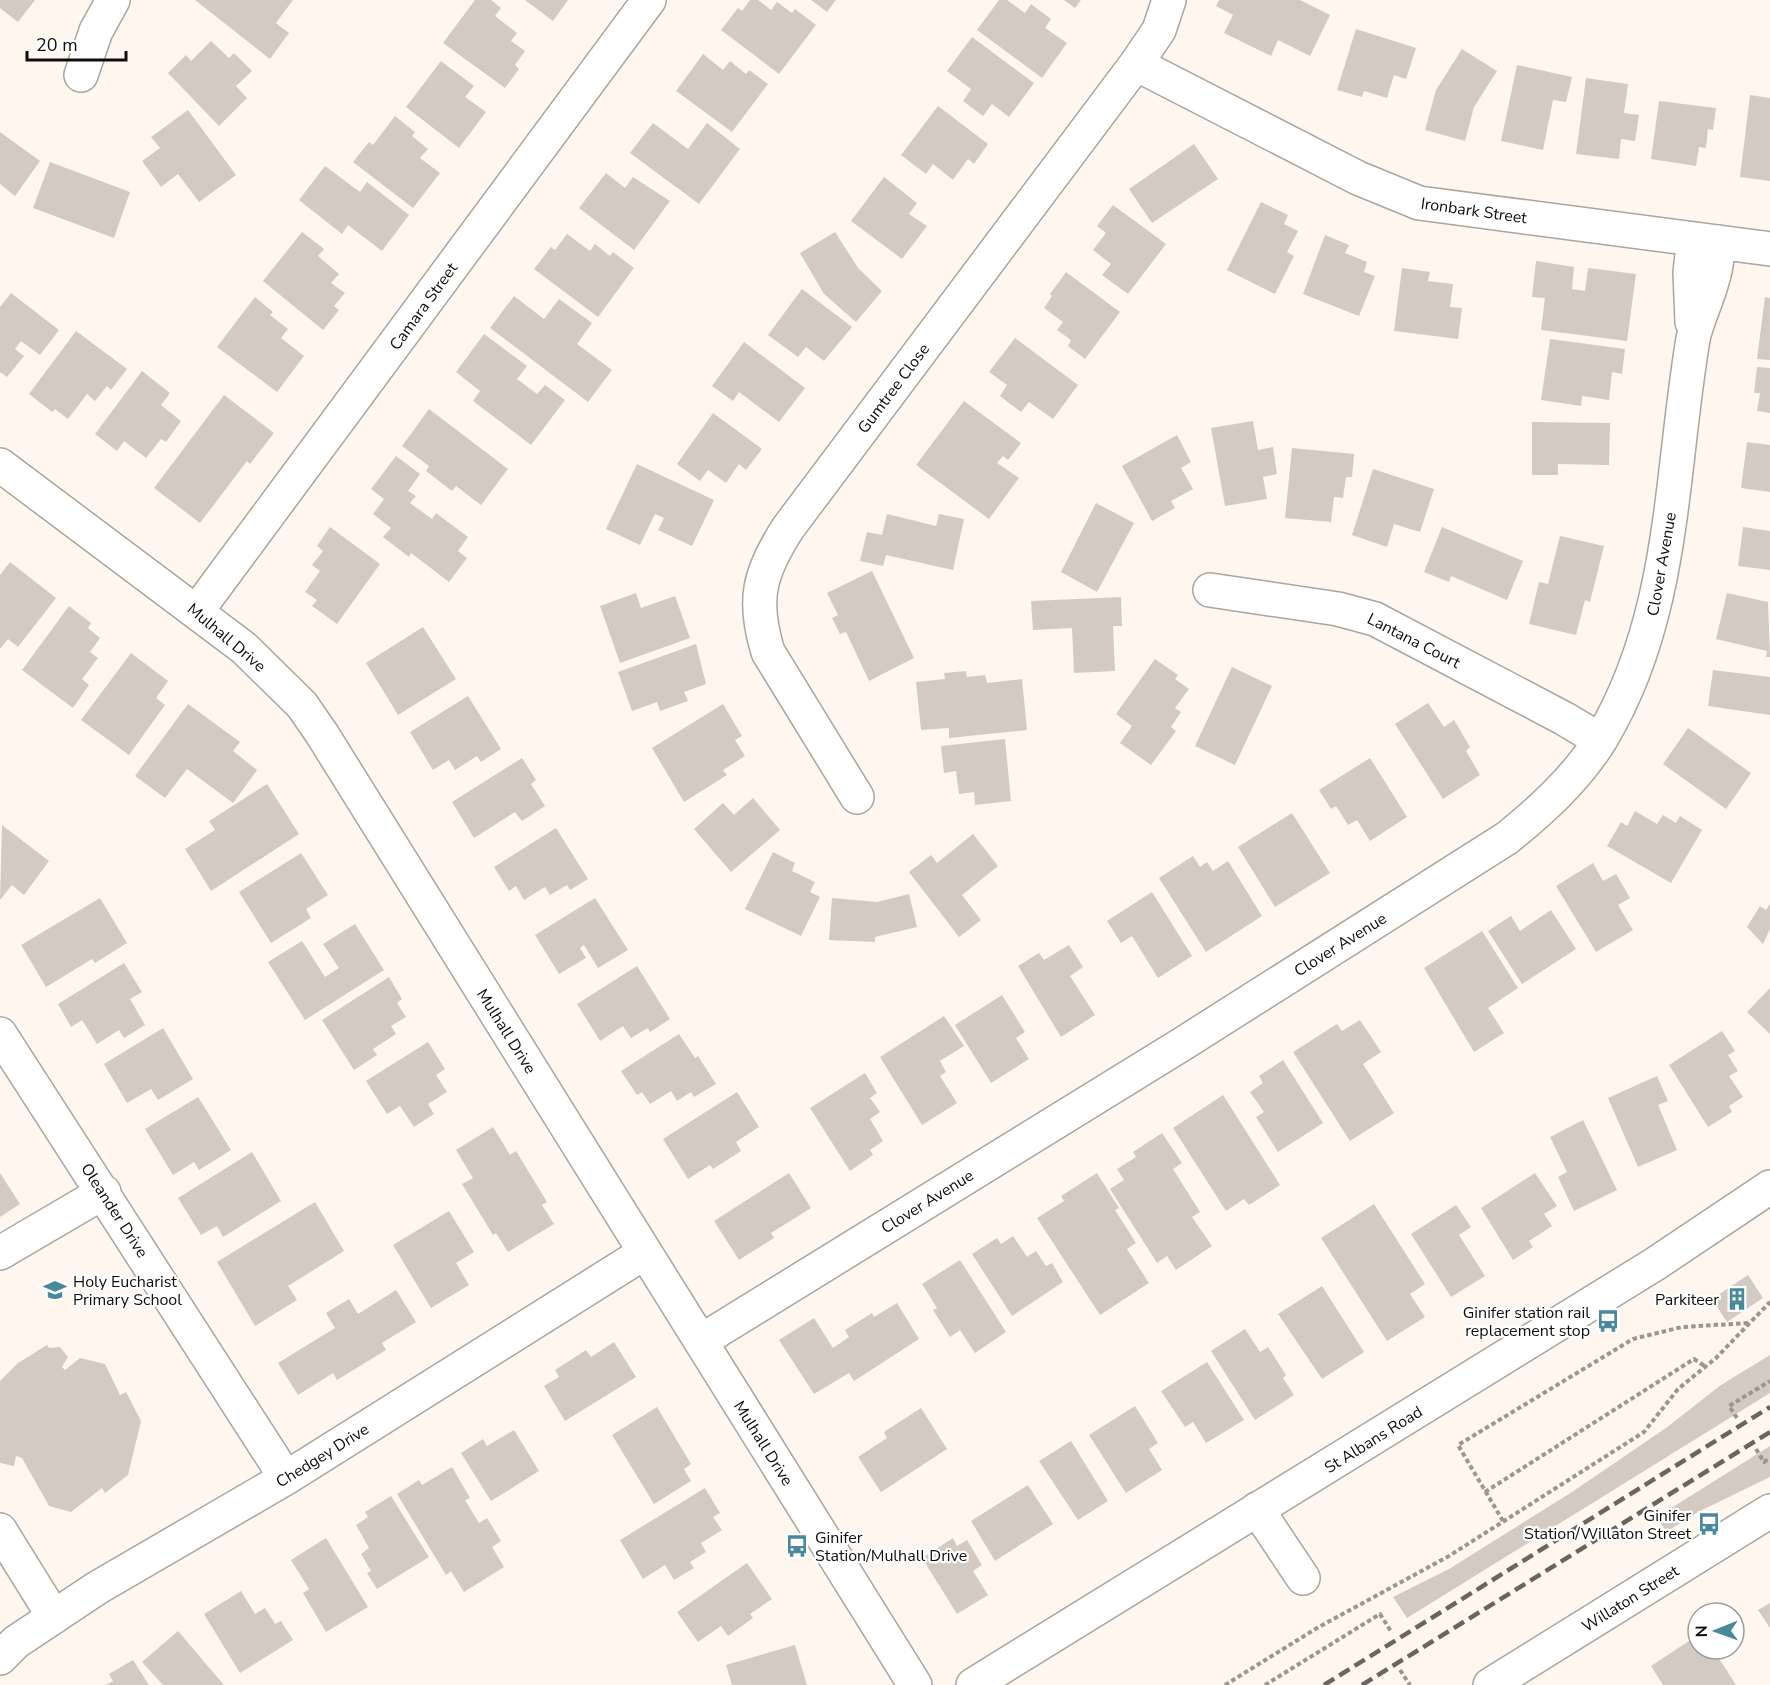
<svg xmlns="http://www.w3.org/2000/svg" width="1770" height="1685" font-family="'Nunito Sans',sans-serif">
  <rect width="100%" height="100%" fill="#fff7ef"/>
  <path fill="#d3cbc3" d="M0 0H35L18 22 0 8Z
    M195 0H293L276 23 289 33 270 59Z
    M475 0H491L501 8 495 16 517 33 511 41 525 51 515 65 519 69 505 88 443 43Z
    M525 0H568L553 21Z
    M750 0H758L771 10 777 2 792 13 795 9 816 25 779 74 721 30 738 8 742 11Z
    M811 0H836L827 12Z
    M999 0H1007L1025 13 1031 4 1051 19 1045 28 1067 43 1042 78 977 30Z
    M1064 0H1081L1075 8Z
    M1219 0H1300L1330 15 1310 56 1278 40 1271 56 1224 33 1233 15 1216 6Z
    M1356 29 1416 48 1406 79 1394 75 1387 98 1364 91 1362 97 1337 90Z
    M972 37 1034 83 1009 117 992 104 983 116 963 101 971 89 947 71Z
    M211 41 229 58 234 53 252 71 236 86 247 98 219 126 168 73 186 55 191 61Z
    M1462 49 1497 71 1474 107 1465 141 1425 130 1436 90Z
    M703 54 723 70 730 61 746 74 749 70 768 84 732 132 676 91Z
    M441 61 474 86 465 97 486 112 459 148 406 107Z
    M1517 65 1572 77 1566 102 1553 100 1543 150 1501 141Z
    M1586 78 1628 84 1624 113 1639 115 1635 141 1621 139 1619 159 1576 154Z
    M1750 95 1770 98V181L1740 177Z
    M1659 101 1716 108 1713 130 1708 129 1706 148 1699 147 1696 166 1651 159Z
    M938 106 988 144 974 164 968 159 953 180 933 164 926 174 901 155Z
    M188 110 236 175 199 202 178 174 161 187 142 161 160 148 151 137Z
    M395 116 415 132 412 136 428 149 420 158 440 173 413 208 353 162 369 142 373 145Z
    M653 123 688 149 707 123 740 149 699 204 630 153Z
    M0 132 40 161 15 196 0 184Z
    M1194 144 1218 179 1152 223 1129 189Z
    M50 162 130 192 114 238 33 208Z
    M325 166 360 192 367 182 409 215 382 251 348 225 342 234 299 200Z
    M606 173 625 188 633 177 670 201 634 250 579 208Z
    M884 177 917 203 909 214 927 226 902 259 851 221Z
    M1261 202 1288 215 1284 224 1298 231 1287 252 1294 256 1275 294 1227 270Z
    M1113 205 1166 244 1128 294 1102 275 1111 264 1093 250 1106 233 1097 226Z
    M302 232 324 249 318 256 339 274 331 283 345 293 334 306 339 310 323 330 263 281Z
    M835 232 858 268 882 291 856 322 824 294 800 253Z
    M567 234 590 251 595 244 610 256 613 252 634 268 598 317 534 269 551 247 555 250Z
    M1325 235 1349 245 1345 253 1367 262 1364 272 1375 276 1359 316 1303 294Z
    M1536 261 1574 267 1572 289 1585 291 1588 268 1636 274 1627 341 1541 330 1545 298 1532 297Z
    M1402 268 1430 272 1428 281 1453 284 1450 307 1462 308 1458 339 1394 331Z
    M1066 272 1120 312 1085 359 1068 346 1071 340 1057 330 1063 322 1044 308 1052 296 1050 294Z
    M802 289 852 327 824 361 806 347 798 357 768 335Z
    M11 293 59 330 40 355 21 341 15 349 24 356 7 377 0 372V307Z
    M514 296 544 319 559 299 592 323 577 344 612 370 588 402 490 328Z
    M255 297 273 312 270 315 288 329 281 338 304 356 277 392 217 347Z
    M1765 297 1770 298V360L1757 359Z
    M76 331 127 369 111 390 107 386 95 401 87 394 68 419 55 409 52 412 29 394Z
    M484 334 527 366 517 379 537 394 545 385 565 400 531 445 473 401 480 391 456 372Z
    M1015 338 1078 385 1053 419 1029 402 1021 412 1000 396 1007 385 989 372Z
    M1550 339 1625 349 1622 374 1612 372 1609 400 1582 396 1581 406 1541 400Z
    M744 342 805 388 779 422 739 392 733 401 712 386Z
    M1757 367 1770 368V413L1757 411 1760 393H1754Z
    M142 371 170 393 161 405 181 421 166 442 161 439 146 458 124 441 117 451 95 434Z
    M224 395 274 433 250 464 247 461 200 523 154 488Z
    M964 401 1021 443 1008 460 1003 456 997 463 1019 478 989 519 916 465Z
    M429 409 508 469 481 505 456 486 452 491 426 471 429 466 402 446Z
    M713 413 762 449 746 470 739 464 726 483 708 470 700 481 677 464Z
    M1253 421 1258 450 1273 447 1277 474 1263 477 1267 499 1225 506 1211 428Z
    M1532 422 1610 423 1609 465 1558 464V475H1532Z
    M1177 435 1191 462 1181 468 1193 489 1171 501 1175 508 1152 521 1122 466Z
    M1747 442 1770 445V492L1741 488Z
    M1292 448 1354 454 1352 477H1346L1343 498 1334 497 1331 522 1285 518Z
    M396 456 420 474 408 491 416 496 410 503 432 519 436 513 468 537 458 551 467 558 449 582 411 553 409 557 383 537 391 528 373 514 384 499 371 489Z
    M637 464 714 500 692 546 658 530 664 518 655 514 640 545 606 529Z
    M1373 469 1434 489 1420 532 1394 524 1387 547 1352 535Z
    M1096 503 1134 523 1097 592 1061 572Z
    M887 514 936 526 939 514 964 519 953 570 886 555 883 566 860 561 867 532 882 535Z
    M330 527 380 564 337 624 312 606 317 600 305 592 320 571 312 565 323 551 317 546Z
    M1442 527 1523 561 1507 600 1451 576 1449 582 1424 572Z
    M1743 527 1770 531V570L1738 566Z
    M1560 536 1604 546 1590 602 1585 600 1576 635 1529 624 1539 582 1548 584Z
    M10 562 56 598 18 647 8 639 0 649V575Z
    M872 571 914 658 869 681 846 632 840 634 832 618 838 615 827 593Z
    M636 593 641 608 675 596 690 638 620 663 600 606Z
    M1727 593 1768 602 1770 657H1766L1767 651 1716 639Z
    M1121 597 1122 626H1113L1115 671 1074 673 1072 628 1033 630 1031 601Z
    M69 606 91 623 88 628 100 638 90 652 98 658 82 679 89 685 73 708 22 670Z
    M423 627 456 679 398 715 366 663Z
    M696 644 706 684 684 692 688 701 660 711 657 702 632 711 618 672Z
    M131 653 168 681 156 698 165 705 129 755 81 720Z
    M1155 659 1178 675 1175 679 1189 689 1175 708 1181 712 1171 727 1176 731 1151 765 1120 743 1132 726 1116 714Z
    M1232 667 1272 686 1235 765 1195 746Z
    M1713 670 1770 677V715L1708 706Z
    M966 671 967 677 985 675 987 683 1022 679 1027 730 949 738V728L921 730 916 682 945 679 944 673Z
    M468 696 501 749 481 762 477 756 455 770 449 760 433 770 410 732Z
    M1428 703 1444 727 1454 720 1470 747 1466 751 1480 775 1443 799 1395 724Z
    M188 704 240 742 233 751 257 770 233 803 187 769 165 798 135 776Z
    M723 704 742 736 735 740 745 756 723 770 727 775 684 802 652 748Z
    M1688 728 1751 773 1726 809 1663 764Z
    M1005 739 1011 801 975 805 974 792 959 794 956 771 944 773 941 746Z
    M522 758 536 780 531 784 545 806 522 821 515 812 474 838 452 802Z
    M1370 758 1407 817 1370 841 1357 820 1348 825 1336 806 1331 809 1319 790Z
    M267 784 299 834 211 891 185 849 215 830 209 821Z
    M753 798 780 830 731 872 694 829 723 803 734 815Z
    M1635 811 1657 824 1663 815 1676 823 1680 816 1702 830 1671 883 1607 846 1621 822 1627 826Z
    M1292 813 1330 873 1275 907 1238 847Z
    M2 825 49 861 24 895 12 885 0 900Z
    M556 828 588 879 570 890 567 885 550 895 545 887 524 900 516 886 509 891 494 867Z
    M973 834 998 866 962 895 981 920 959 937 909 872 931 855 937 863Z
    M773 852 795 863 792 871 815 882 810 892 820 897 801 936 745 909Z
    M301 853 328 895 306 909 311 918 271 943 239 892Z
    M1193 856 1200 867 1207 862 1213 871 1228 861 1262 916 1206 952 1159 878Z
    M1593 863 1603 881 1616 874 1630 898 1618 905 1633 930 1596 952 1556 886Z
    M1152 892 1192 956 1158 978 1132 936 1121 943 1107 921Z
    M909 894 917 927 875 937V942L829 940 832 898 877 902Z
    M100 898 127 943 95 963 92 959 46 987 21 945Z
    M595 898 628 950 598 968 584 945 580 948 586 958 559 974 535 935Z
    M1770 904V929L1763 944 1747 927 1760 906 1766 910Z
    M1551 910 1576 949 1522 984 1488 931 1511 916 1520 931Z
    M355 924 384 970 305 1020 268 962 302 941 325 977 339 968 323 944Z
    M1482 931 1518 988 1488 1008 1504 1033 1474 1052 1424 968Z
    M1069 945 1083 967 1070 976 1095 1015 1061 1037 1018 966 1039 953 1044 960Z
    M124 963 142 992 130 999 145 1025 124 1038 119 1030 97 1044 82 1020 71 1027 58 1004Z
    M637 966 670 1019 650 1032 648 1028 631 1038 623 1026 600 1041 577 1004Z
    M389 977 402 999 397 1003 406 1017 391 1026 396 1034 373 1049 377 1055 354 1070 322 1020Z
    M1770 988V1034L1747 1012Z
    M1002 995 1025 1032 1016 1038 1029 1059 991 1083 955 1025Z
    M944 1016 964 1046 940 1061 946 1072 940 1076 957 1103 922 1125 880 1057Z
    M1360 1020 1381 1052 1363 1064 1394 1113 1350 1141 1293 1052 1337 1024 1342 1031Z
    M163 1028 193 1079 158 1100 151 1089 127 1103 104 1064Z
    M1722 1031 1735 1051 1728 1055 1738 1071 1729 1076 1743 1097 1729 1106 1732 1112 1708 1127 1669 1065Z
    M679 1034 695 1058 698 1056 716 1084 694 1097 691 1092 677 1101 671 1091 650 1104 642 1092 637 1095 621 1071Z
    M428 1042 445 1069 436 1075 447 1092 428 1104 434 1114 414 1127 400 1106 387 1114 366 1081Z
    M1283 1060 1323 1123 1278 1152 1256 1117 1264 1112 1250 1092 1263 1083 1259 1076Z
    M865 1073 877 1093 870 1098 880 1112 870 1119 883 1141 870 1150 873 1155 850 1171 810 1108Z
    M1657 1076 1668 1101 1658 1105 1677 1150 1638 1167 1608 1098Z
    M737 1092 759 1127 736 1142 741 1151 713 1169 710 1165 688 1179 663 1139Z
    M1223 1095 1280 1185 1249 1205 1244 1199 1226 1211 1173 1128Z
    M198 1097 231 1150 199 1170 194 1162 173 1175 145 1129Z
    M1583 1120 1617 1190 1574 1211 1558 1177 1567 1172 1550 1137Z
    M493 1127 510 1155 516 1151 547 1202 542 1205 554 1224 508 1252 496 1233 493 1235 462 1184 473 1178 456 1150Z
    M1162 1133 1182 1163 1173 1169 1200 1212 1192 1217 1212 1246 1176 1270 1167 1256 1157 1263 1110 1189 1124 1180 1117 1169 1136 1157 1133 1152Z
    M252 1152 281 1201 223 1237 217 1226 201 1235 178 1198Z
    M0 1173 20 1204 0 1217Z
    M789 1173 811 1208 771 1233 774 1238 739 1260 714 1221Z
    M1097 1173 1119 1208 1115 1210 1136 1243 1127 1249 1149 1283 1100 1315 1037 1218 1064 1201 1061 1196Z
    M1535 1173 1557 1206 1544 1214 1552 1226 1529 1241 1533 1247 1513 1260 1481 1208Z
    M315 1202 344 1251 288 1286 297 1300 255 1326 217 1262Z
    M1374 1204 1425 1284 1410 1294 1425 1317 1387 1341 1321 1238Z
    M1456 1205 1471 1227 1459 1235 1485 1276 1451 1297 1411 1234Z
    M449 1211 474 1252 456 1263 469 1285 431 1308 393 1245Z
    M1013 1236 1027 1257 1036 1251 1046 1266 1052 1263 1063 1282 1012 1316 972 1254 997 1238 1001 1244Z
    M960 1260 1006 1332 975 1353 960 1330 950 1337 933 1310 937 1308 922 1284Z
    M1748 1275 1763 1298 1727 1322 1712 1299Z
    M1322 1286 1364 1352 1322 1379 1278 1314Z
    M396 1290 416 1322 382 1343 386 1350 337 1380 333 1373 298 1395 278 1363 335 1328 326 1313 349 1299 358 1314Z
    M897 1303 919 1339 854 1381 849 1373 814 1394 779 1340 814 1318 833 1348 849 1337 845 1330 872 1313 874 1317Z
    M1245 1329 1260 1352 1268 1347 1286 1375 1283 1378 1294 1395 1255 1420 1211 1351Z
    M614 1342 636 1377 565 1421 544 1386 559 1377 555 1370 586 1350 591 1357Z
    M47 1345 49 1348 60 1347 68 1357 62 1367 65 1370 80 1358 105 1364 120 1395 126 1392 141 1421 128 1475 105 1493 102 1488 71 1512 49 1506 22 1458 16 1456 14 1466 0 1463V1381L18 1363Z
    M1770 1355V1393L1407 1618 1393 1597 1449 1569 1572 1492 1666 1428 1721 1385Z
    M1207 1362 1244 1420 1206 1443 1193 1422 1185 1427 1161 1391Z
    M1135 1406 1158 1443 1149 1449 1162 1470 1126 1493 1089 1435Z
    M657 1407 691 1464 684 1469 691 1481 654 1504 612 1435Z
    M921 1408 947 1449 881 1492 858 1457 887 1438 884 1432Z
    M514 1430 539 1471 491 1501 461 1453 483 1439 487 1446Z
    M1071 1441 1108 1501 1078 1520 1039 1461Z
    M1770 1446V1477L1698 1512 1666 1532 1657 1517Z
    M452 1467 470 1498 465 1500 479 1523 487 1518 501 1541 492 1547 504 1567 464 1592 451 1571 446 1575 397 1494 419 1480 422 1485Z
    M1028 1485 1053 1524 995 1561 971 1521Z
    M705 1488 720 1513 713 1517 722 1530 701 1543 706 1552 690 1562 694 1568 674 1580 665 1565 643 1579 620 1540Z
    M391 1496 429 1557 377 1589 367 1573 371 1571 361 1554 369 1548 356 1525 368 1517 365 1512Z
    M326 1538 368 1607 326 1632 303 1593 309 1589 291 1560Z
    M953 1538 957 1546 967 1540 982 1565 973 1571 988 1595 957 1614 922 1558Z
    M747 1563 772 1599 750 1614 753 1618 728 1636 721 1626 698 1642 677 1612Z
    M241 1591 255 1614 265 1608 275 1624 281 1621 293 1640 240 1673 204 1614Z
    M1770 1603V1628L1758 1610Z
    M178 1631 224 1685H163L142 1662Z
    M1698 1635V1649H1713L1736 1685H1663L1651 1666Z
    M795 1645 807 1685H732L726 1665Z
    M133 1660 149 1685H106L113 1681 109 1674Z"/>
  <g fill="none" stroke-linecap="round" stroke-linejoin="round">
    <g stroke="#aca49d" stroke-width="36">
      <path id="minor" d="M1136 64 1358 178 1419 203 1770 249
        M81 75 96 31 113 0
        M1692 322 1690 272 1694 239
        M0 465 244 648 302 705 322 734 915 1685
        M1210 590 1338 609 1375 619 1565 719 1600 740
        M197 611 649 0
        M857 797 768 652C752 600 759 573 788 528L1136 64 1159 30 1169 0
        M0 1034 286 1478
        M0 1253 104 1192
        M701 1341 1184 1043 1507 838C1542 810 1577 778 1601 739 1675 616 1670 476 1693 339 1697 319 1708 299 1713 278 1717 267 1717 254 1719 242
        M1257 1509 1303 1578
        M0 1530 54 1617
        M0 1658 16 1642 97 1588 286 1478 644 1253
        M1490 1685 1770 1511"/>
    </g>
    <g stroke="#aca49d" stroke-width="36">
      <path id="major" d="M973 1685 1655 1264 1770 1187"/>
    </g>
    <path stroke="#9b9690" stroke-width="4" stroke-dasharray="4.5 3" stroke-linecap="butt" d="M1737 1418 1729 1406 1770 1381
      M1756 1449 1764 1462 1770 1458
      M1485 1492 1694 1359 1706 1367
      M1503 1521 1458 1445 1633 1339 1682 1327 1749 1323
      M1400 1670 1410 1685
      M1225 1685 1317 1628 1449 1556 1644 1432 1678 1389 1716 1358 1770 1302
      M1265 1685 1380 1614 1392 1633"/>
    <use href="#minor" stroke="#fff" stroke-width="33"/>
    <use href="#major" stroke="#fff" stroke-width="33"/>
    <path stroke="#696560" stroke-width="4.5" stroke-dasharray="12 6" stroke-linecap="butt" d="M1324 1685 1770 1407
      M1362 1685 1770 1432"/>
  </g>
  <defs>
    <g id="school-bare" transform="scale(1.8)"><path d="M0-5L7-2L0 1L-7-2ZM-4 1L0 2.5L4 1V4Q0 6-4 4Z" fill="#48899b" stroke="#fff" stroke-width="2.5" paint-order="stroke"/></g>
    <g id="building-bare" transform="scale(1.8)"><path d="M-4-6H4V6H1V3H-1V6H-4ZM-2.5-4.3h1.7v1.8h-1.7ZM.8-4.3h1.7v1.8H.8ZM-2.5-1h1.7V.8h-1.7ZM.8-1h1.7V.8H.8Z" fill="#48899b" stroke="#fff" stroke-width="2.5" paint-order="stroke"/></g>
    <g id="bus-bare" transform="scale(1.8)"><path d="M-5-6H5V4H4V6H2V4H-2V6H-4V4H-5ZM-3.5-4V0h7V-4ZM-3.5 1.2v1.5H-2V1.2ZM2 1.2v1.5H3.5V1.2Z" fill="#48899b" stroke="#fff" stroke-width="2.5" paint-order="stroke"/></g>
  </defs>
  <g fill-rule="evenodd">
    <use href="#school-bare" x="55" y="1290"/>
    <use href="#building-bare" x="1737" y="1299"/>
    <use href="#bus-bare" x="1608" y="1321"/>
    <use href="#bus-bare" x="1709" y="1524"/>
    <use href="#bus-bare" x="797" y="1546"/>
  </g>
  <g text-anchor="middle" stroke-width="4.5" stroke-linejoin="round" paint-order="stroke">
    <g font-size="16" fill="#0f0d0a" stroke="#fff">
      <text transform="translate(1474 210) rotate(8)" y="6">Ironbark Street</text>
      <text transform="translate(423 306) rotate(-54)" y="6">Camara Street</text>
      <text transform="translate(893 388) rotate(-53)" y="6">Gumtree Close</text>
      <text transform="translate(1661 564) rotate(-80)" y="6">Clover Avenue</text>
      <text transform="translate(227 637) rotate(40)" y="6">Mulhall Drive</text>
      <text transform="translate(1414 640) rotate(27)" y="6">Lantana Court</text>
      <text transform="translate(1340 944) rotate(-32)" y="6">Clover Avenue</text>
      <text transform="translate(507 1031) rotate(58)" y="6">Mulhall Drive</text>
      <text transform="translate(927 1201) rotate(-32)" y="6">Clover Avenue</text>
      <text transform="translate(115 1210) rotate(57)" y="6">Oleander Drive</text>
      <text transform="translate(1373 1439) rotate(-32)" y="6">St Albans Road</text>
      <text transform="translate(764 1443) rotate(58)" y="6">Mulhall Drive</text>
      <text transform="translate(322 1455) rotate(-32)" y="6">Chedgey Drive</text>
      <text transform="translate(1630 1598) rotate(-32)" y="6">Willaton Street</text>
    </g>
    <g font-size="16" fill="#0f0d0a" stroke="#fff" text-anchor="end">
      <text x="73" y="1287" text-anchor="start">Holy Eucharist<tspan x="73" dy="18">Primary School</tspan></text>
      <text x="1719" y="1305">Parkiteer</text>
      <text x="1590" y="1318">Ginifer station rail<tspan x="1590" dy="18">replacement stop</tspan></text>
      <text x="1691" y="1521">Ginifer<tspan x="1691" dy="18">Station/Willaton Street</tspan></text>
      <text x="815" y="1543" text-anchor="start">Ginifer<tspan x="815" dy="18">Station/Mulhall Drive</tspan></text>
    </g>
  </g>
  <g transform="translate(1716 1631) rotate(269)"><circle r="28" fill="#ffffff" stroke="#9f9e9d" stroke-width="1.5"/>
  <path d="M0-4.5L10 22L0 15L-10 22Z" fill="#48899b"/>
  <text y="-9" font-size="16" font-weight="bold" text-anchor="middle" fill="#0f0d0a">N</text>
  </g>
  <path d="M27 51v9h99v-9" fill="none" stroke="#0f0d0a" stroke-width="3"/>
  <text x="36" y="51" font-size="18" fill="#0f0d0a" stroke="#ffffff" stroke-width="4.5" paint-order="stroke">20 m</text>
</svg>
